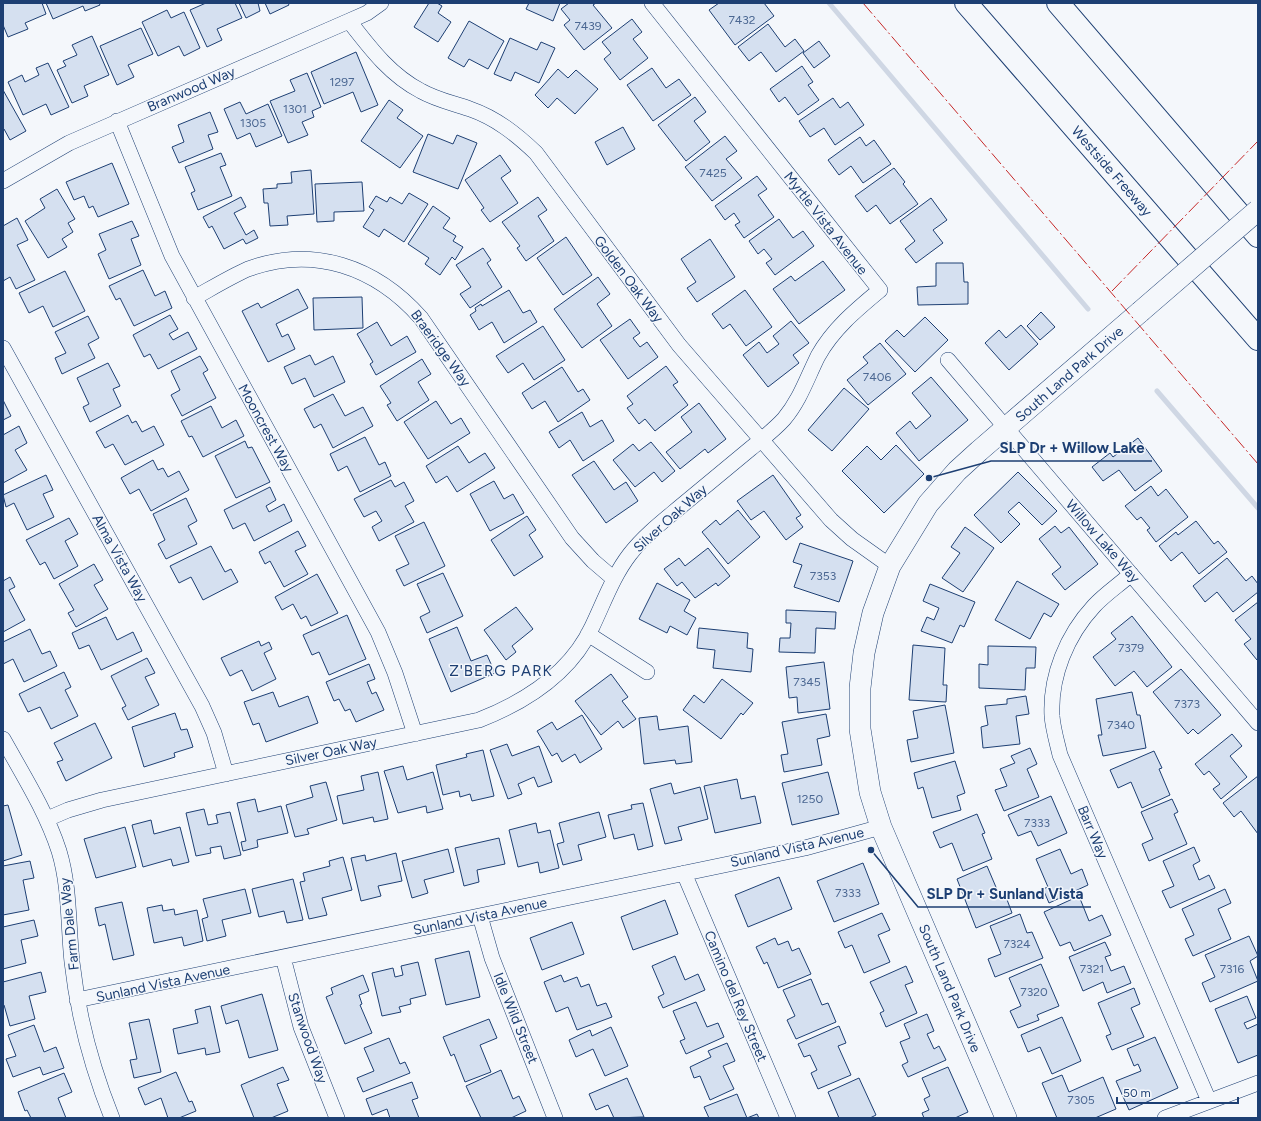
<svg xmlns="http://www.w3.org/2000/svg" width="1261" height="1121" font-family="Figtree,sans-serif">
  <rect width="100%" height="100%" fill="#f4f7fb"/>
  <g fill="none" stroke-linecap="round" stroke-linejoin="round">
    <path stroke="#cfd7e4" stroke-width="5" d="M829 3 1088 309
      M1157 391 1258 508"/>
  </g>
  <path fill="#d5e0f0" stroke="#1d3f73" d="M3 3H42L46 14 25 23 28 29 8 37 3 25Z
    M46 3H99L100 5 85 11 83 6 53 19Z
    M206 3H235L242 18 217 29 222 40 207 47 190 10Z
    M239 3H258L260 11 246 18Z
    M265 3H288L289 5 270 14Z
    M429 3H437L442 6 438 13 451 22 438 42 414 27Z
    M529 3H560L553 21 526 9Z
    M569 3H596L593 5 612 28 584 50 564 25 570 20 561 9Z
    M719 3H764L774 16 735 45 709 10Z
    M167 10 171 18 184 12 200 48 184 56 179 46 158 56 142 22Z
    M632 19 642 32 633 39 648 58 620 80 604 59 611 53 602 42Z
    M469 21 504 41 488 69 469 59 464 67 448 58Z
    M768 24 785 47 795 39 804 51 776 72 761 52 749 61 738 47Z
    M141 28 153 54 128 65 134 77 117 85 100 46Z
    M92 36 109 75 84 86 88 96 72 103 57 70 66 66 63 61 77 55 72 45Z
    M510 38 537 50 541 42 555 48 539 83 515 72 511 81 494 74Z
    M819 41 830 56 814 68 803 53Z
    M356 52 378 105 361 112 353 92 324 104 311 72Z
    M48 63 69 107 51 115 46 104 23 115 8 82 22 75 25 82 39 75 36 68Z
    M802 66 813 82 808 85 819 100 798 115 785 97 779 102 770 89Z
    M652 68 666 88 679 79 691 95 653 121 627 85Z
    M558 69 568 78 576 70 598 89 575 114 557 98 548 108 535 95Z
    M307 73 321 107 312 111 314 117 302 122 308 135 288 143 270 101 295 91 290 80Z
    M3 90 26 131 10 140 4 129 3 130Z
    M695 97 706 112 694 121 710 142 686 161 658 125Z
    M833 98 840 108 848 102 864 125 835 145 824 128 810 137 799 121Z
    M389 100 403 110 397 118 423 136 400 168 361 141Z
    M240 102 246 114 268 104 282 136 256 147 250 133 237 139 224 109Z
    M210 112 218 132 208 135 213 149 179 163 172 147 184 142 178 125Z
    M623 127 635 149 607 165 595 142Z
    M428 134 453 144 457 135 477 143 458 189 413 172Z
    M725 136 737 151 726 159 742 178 712 201 685 167Z
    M860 137 866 146 874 140 891 164 863 183 851 166 839 175 828 160Z
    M221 153 226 165 220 167 232 196 198 210 191 193 195 191 185 167Z
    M500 155 511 171 501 178 518 203 490 222 481 210 484 208 465 180Z
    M112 163 129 204 98 217 93 206 89 208 84 196 74 200 66 182Z
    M894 168 905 182 903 184 918 204 890 224 876 205 867 212 855 196Z
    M311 170 314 214 287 216 288 225 270 226 268 203H264L263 189 277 188V184L292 183 291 172Z
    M757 176 767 189 758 195 774 217 744 238 735 225 740 222 734 213 725 220 715 206Z
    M362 182 364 211 334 212V221L317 222 315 184Z
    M57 189 75 219 68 223 73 232 62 239 67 247 48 258 25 221 45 208 40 199Z
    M409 193 428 204 404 242 384 229 379 237 363 227 374 210 369 207 376 196 387 202 390 197 402 204Z
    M241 197 246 207 234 213 246 235 254 230 258 238 246 244 243 239 224 249 212 226 209 228 203 217Z
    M538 197 547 210 538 216 554 241 526 261 517 248 520 246 502 222Z
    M931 198 947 220 933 230 943 243 916 263 905 249 915 241 900 221Z
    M433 206 450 218 443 228 456 236 453 241 463 247 455 260 452 257 440 275 425 264 429 258 408 244Z
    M17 218 28 240 17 245 35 280 16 289 10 277 3 281V226Z
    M779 219 793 238 803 231 814 246 775 275 766 263 772 259 764 249 758 254 749 241Z
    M132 221 139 236 131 239 141 265 109 279 98 254 106 250 99 234Z
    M566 237 592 275 563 295 537 258Z
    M710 239 735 277 697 302 687 288 696 282 681 259Z
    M483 248 491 260 487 263 502 287 470 308 460 294 471 287 456 265Z
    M823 261 845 290 799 324 773 289 791 276 795 281Z
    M936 263H963L964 282H968V304L918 305 917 287 936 286Z
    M143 270 155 296 165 291 172 308 134 326 120 298 116 300 109 286Z
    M65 271 85 311 53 327 43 306 29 313 19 293Z
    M598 277 610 294 597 304 612 326 582 348 554 309Z
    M298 289 308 308 276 324 282 337 288 334 295 349 268 362 242 311 258 303 261 308Z
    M509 290 523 313 530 310 537 322 504 343 492 322 479 330 470 315 476 311 475 308 481 304 482 306Z
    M745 290 772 327 746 346 730 324 723 329 712 314Z
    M362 297 363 328 314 330 313 298Z
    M1041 312 1055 327 1040 340 1027 326Z
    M170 315 178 329 169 334 173 340 188 332 197 349 158 369 150 354 144 357 133 335Z
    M88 316 99 338 88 344 95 358 62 374 55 358 66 353 55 332Z
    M925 317 948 340 915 372 885 341 897 330 904 337Z
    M630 319 640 333 633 338 640 347 647 342 658 357 628 379 600 340Z
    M791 321 809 343 793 355 799 363 768 387 743 355 759 342 767 353 779 344 773 336Z
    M377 322 391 346 407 336 416 352 376 375 370 364 373 362 357 334Z
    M1021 325 1038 344 1009 370 985 343 999 330 1006 338Z
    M543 326 565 360 534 380 523 363 508 373 496 356Z
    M880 343 906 374 868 405 847 380 868 363 863 357Z
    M310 355 315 365 333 356 345 382 314 397 305 378 292 384 284 367Z
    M200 356 208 370 203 373 216 398 182 416 171 395 180 390 171 371Z
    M422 359 431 374 418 382 429 400 397 421 387 405 391 403 380 386Z
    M108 363 120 386 113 389 121 406 90 422 83 407 89 404 77 378Z
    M666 366 678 382 673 385 688 405 655 431 645 419 639 424 627 408 633 404 627 396Z
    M562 367 578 392 583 389 590 400 558 422 545 401 532 409 522 393Z
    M931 377 968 420 919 461 896 433 910 421 916 429 931 416 912 393Z
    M844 388 869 409 832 451 808 430Z
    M333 394 345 416 363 407 373 426 333 448 321 424 314 428 304 409Z
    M3 400 11 416 3 420Z
    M436 401 451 424 461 418 470 433 428 459 404 422Z
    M699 403 726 439 708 453 705 449 680 469 666 452 692 432 681 417Z
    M211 406 222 428 236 420 244 436 203 457 192 436 189 437 181 421Z
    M582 412 590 427 602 420 614 441 583 461 570 440 559 448 549 432Z
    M128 415 132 423 136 421 142 432 154 426 164 445 125 465 113 444 105 448 96 432Z
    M19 426 27 443 15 450 27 470 3 483V435Z
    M365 437 379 465 385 462 391 476 360 492 347 466 338 471 330 454Z
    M1138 438 1162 471 1135 491 1119 470 1103 481 1092 467 1110 453 1113 457Z
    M245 441 248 448 252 447 270 482 236 498 215 456Z
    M651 442 675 471 662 482 654 472 635 487 613 460 633 444 639 451Z
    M896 445 924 474 884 513 842 471 867 446 881 460Z
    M458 446 469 463 485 453 495 468 457 492 447 476 436 483 426 466Z
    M153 460 158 470 163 468 168 477 179 471 189 490 151 511 139 489 130 494 121 478Z
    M594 461 614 490 626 482 638 501 606 523 572 475Z
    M1018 472 1057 511 1042 525 1019 502 1008 512 1020 524 1001 543 974 515Z
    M46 475 53 490 43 494 54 517 27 530 14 503 6 507 3 495Z
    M773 475 801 515 796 518 803 527 786 540 764 511 751 520 737 501Z
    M391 480 395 487 404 482 414 501 405 506 414 522 379 541 372 527 382 521 376 511 364 517 354 499Z
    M494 481 504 499 513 494 524 513 490 531 470 494Z
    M1151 486 1158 496 1166 489 1188 517 1156 542 1147 530 1150 528 1141 517 1137 520 1125 506Z
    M270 487 276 500 266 506 269 512 284 504 292 521 254 541 245 523 233 529 224 510Z
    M186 498 197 521 188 526 197 544 166 559 158 544 165 540 153 514Z
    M738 510 760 537 728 564 702 532 716 520 720 525Z
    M527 516 536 530 529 535 543 557 514 576 491 540Z
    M69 518 78 534 65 541 78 566 54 579 45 562 40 565 26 540Z
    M1196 521 1214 544 1218 541 1227 552 1199 574 1182 552 1171 561 1159 546 1176 532 1178 535Z
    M424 522 445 566 404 586 396 570 409 564 395 536Z
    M1055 526 1061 533 1069 527 1098 564 1065 590 1052 574 1061 567 1039 539Z
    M965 527 994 548 963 592 942 578 960 553 951 547Z
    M298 531 306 546 295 551 308 574 284 587 270 561 265 564 259 552Z
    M800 543 853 561 839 602 794 587 802 565 793 562Z
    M211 546 225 572 231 569 238 582 203 600 191 577 179 583 170 566Z
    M708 548 730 576 718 586 716 583 695 598 682 582 677 586 664 569 679 558 685 566Z
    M1227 558 1246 581 1252 576 1258 584V592L1233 612 1217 592 1205 602 1193 586Z
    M94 564 103 580 94 585 108 609 76 627 68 613 74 610 59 584Z
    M443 573 463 616 427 633 420 617 430 612 417 584Z
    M317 574 338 613 311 626 306 616 301 619 293 604 282 610 275 597Z
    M10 577 15 587 9 590 25 620 3 632V581Z
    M1017 581 1059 604 1051 617 1044 613 1030 639 995 620Z
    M657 583 690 600 684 611 696 618 687 635 670 626 667 633 639 619Z
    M930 584 975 602 964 627 960 625 952 643 921 631 927 617 934 620 939 608 923 601Z
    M1258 602V660H1257L1244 644 1251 639 1235 620Z
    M516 607 533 629 512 646 516 652 506 660 484 630Z
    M786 610 836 612 835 629 816 628 815 653 779 652 780 638H790L791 623H786Z
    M347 615 366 659 329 675 319 652 312 655 303 635Z
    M1132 616 1172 667 1147 687 1134 671 1115 686 1093 657 1116 639 1111 633Z
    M106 617 117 640 133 632 142 651 101 670 89 645 79 649 72 633Z
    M457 627 471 661 487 655 495 673 451 692 429 639Z
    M699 628 748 633 747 648 753 649 751 672 713 668 715 650 697 648Z
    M30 629 42 654 50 651 57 666 24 682 13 659 3 664V642Z
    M259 641 261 646 269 642 272 649 264 653 276 679 252 691 242 670 230 676 221 658Z
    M913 645 945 648 943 685H947L946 702 909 700Z
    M988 646 1036 647 1035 668H1026L1025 690 979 688V664L988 665Z
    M147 658 155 673 145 677 159 705 128 720 122 708 126 706 111 676Z
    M824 662 830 709 798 713 797 697 789 698 786 667Z
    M369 664 375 679 367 682 372 694 376 692 384 710 356 722 350 709 345 711 339 699 334 701 326 682Z
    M1181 669 1221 715 1198 734 1193 729 1188 734 1153 692Z
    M64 672 71 687 65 690 78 716 51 729 40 707 28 712 19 694Z
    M611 674 628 697 622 701 636 719 623 728 618 721 601 735 575 701Z
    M722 679 753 703 743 715 741 713 721 739 683 710 694 695 704 703Z
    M273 692 279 707 308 696 318 723 266 742 259 723 253 725 244 702Z
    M1132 692 1137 715H1140L1146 748 1103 756 1098 735H1102L1096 699Z
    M1026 696 1029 714 1016 716 1020 744 983 748 981 727 988 725 985 706 1007 704V699Z
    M945 705 954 753 911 762 907 740 918 738 913 711Z
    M175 713 181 730 187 729 193 747 174 753 175 757 144 767 132 727Z
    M826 714 830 736 817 739 822 765 784 772 781 755 788 754 782 722Z
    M582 715 602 749 580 763 575 754 562 762 557 753 552 756 537 731 552 722 557 730Z
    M657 716 659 730 688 726 692 762 676 764 675 760 644 764 639 718Z
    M95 723 112 758 66 781 57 762 63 760 54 743Z
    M1232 734 1242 746 1230 756 1247 777 1221 799 1213 789 1220 784 1209 771 1204 775 1195 764Z
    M507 744 512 756 539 746 552 782 538 787 534 777 518 784 522 794 508 799 490 750Z
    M1030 748 1037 764 1027 769 1039 797 1004 811 995 790 1007 786 1000 769 1015 763 1011 756Z
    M483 750 494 796 472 801 470 794 460 797 459 791 443 795 436 765 467 757 466 754Z
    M1154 751 1162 768 1159 769 1170 795 1142 808 1131 782 1118 788 1110 770Z
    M955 761 965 793 957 796 961 810 932 818 923 787 918 789 914 773Z
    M403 766 407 780 433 772 443 809 427 813 426 806 398 813 384 771Z
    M378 772 388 819 374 822 373 817 343 824 337 796 364 790 361 776Z
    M828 772 839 814 792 825 782 783Z
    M1258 776V834L1241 811 1234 817 1223 803Z
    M737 779 741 799 755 796 761 823 715 833 704 786Z
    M326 782 337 820 307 829 309 834 295 837 286 805 313 797 310 786Z
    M671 783 674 794 700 787 708 819 678 827 682 840 665 844 650 789Z
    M1051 796 1067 833 1038 846 1031 831 1018 836 1008 815Z
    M255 799 258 812 281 806 288 833 257 840 258 847 243 851 241 842 246 841 237 803Z
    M1172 799 1178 812 1174 814 1187 844 1149 861 1142 844 1153 839 1141 812Z
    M643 803 653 846 638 850 634 834 614 839 608 815 632 809 631 805Z
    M8 805 22 855 3 861V806Z
    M204 809 208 825 218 823 216 815 230 812 241 855 224 859 221 846 210 848 211 853 196 856 186 813Z
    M599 812 606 837 578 845 582 860 563 865 557 844 564 842 559 823Z
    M977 814 985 833 982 834 992 859 963 871 952 843 940 848 933 832Z
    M151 820 154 834 180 827 189 862 173 866 171 859 143 867 132 825Z
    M536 823 538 833 550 830 559 868 540 873 538 862 518 867 509 830Z
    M125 827 136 867 96 878 84 839Z
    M499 838 505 864 477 870 479 882 464 886 455 848Z
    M1194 847 1200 861 1193 865 1199 880 1209 875 1215 888 1170 908 1162 891 1174 886 1163 861Z
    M448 849 454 872 424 880 428 893 412 898 402 861Z
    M1060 849 1071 874 1082 869 1088 885 1049 903 1043 889 1048 887 1036 859Z
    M396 853 402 881 378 886 381 896 361 901 351 858 365 855 366 861Z
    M343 857 352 890 322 898 327 915 309 919 300 882 305 881 303 873 330 866 329 861Z
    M30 861 34 878 23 880 29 910 3 915V866Z
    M863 863 879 904 834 922 817 881Z
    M987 866 1001 899 1006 897 1012 913 976 928 957 879Z
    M779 877 792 909 748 927 735 895Z
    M293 879 303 920 287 923 284 911 259 917 252 889Z
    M245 889 251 913 222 920 226 936 207 941 202 919 208 917 203 899Z
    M1225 889 1231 903 1218 909 1231 939 1193 956 1185 939 1194 935 1182 909Z
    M1079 896 1089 921 1102 915 1111 935 1074 951 1070 942 1060 946 1044 912Z
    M665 900 678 934 633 950 621 917Z
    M122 902 134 955 113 960 105 924 99 926 95 908Z
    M162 905 163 911 174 909 175 915 197 910 203 941 184 946 182 937 154 943 147 908Z
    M882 913 890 930 878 935 890 962 864 973 852 945 845 948 838 932Z
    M1020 914 1027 933 1032 932 1043 958 995 977 988 959 1001 954 990 926Z
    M34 920 38 936 21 940 26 963 3 969V927Z
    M572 922 584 954 542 970 530 938Z
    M1249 936 1258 956 1250 961 1258 981 1210 1002 1202 983 1215 977 1205 955Z
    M775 938 778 945 788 941 792 951 799 948 811 974 778 988 767 962 764 964 756 947Z
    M1105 942 1111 955 1105 957 1111 971 1124 966 1131 983 1107 993 1103 982 1083 991 1069 957Z
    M469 951 480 997 446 1005 435 959Z
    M675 956 685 980 698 974 705 990 663 1008 658 997 664 994 652 966Z
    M418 962 426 995 410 999 411 1004 399 1007 401 1012 382 1016 372 973 393 968 395 977 403 975 401 966Z
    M1041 964 1059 1006 1037 1015 1039 1020 1018 1028 1010 1011 1021 1006 1009 978Z
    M906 966 913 982 905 985 917 1013 886 1027 880 1013 884 1011 870 982Z
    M41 972 46 992 29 996 35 1019 10 1026 4 1005H3V982Z
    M363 975 369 991 359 995 362 1004 360 1005 372 1033 345 1044 326 997 333 994 331 988Z
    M561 975 564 982 577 977 581 987 589 984 597 1006 606 1003 612 1017 577 1030 568 1007 556 1012 544 982Z
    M811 979 822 1005 828 1003 836 1022 796 1039 787 1020 795 1016 783 990Z
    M1134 988 1140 1004 1131 1008 1144 1037 1112 1050 1106 1036 1111 1034 1098 1003Z
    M262 994 278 1050 249 1058 238 1020 226 1024 221 1006Z
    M1247 996 1256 1018 1244 1023 1247 1029 1258 1024V1055L1238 1063 1215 1009Z
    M696 1002 707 1027 718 1023 724 1037 686 1054 680 1041 685 1039 673 1011Z
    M210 1006 220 1052 206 1055 205 1048 178 1054 173 1029 198 1023 195 1010Z
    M927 1014 934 1031 927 1034 934 1049 939 1046 946 1060 908 1077 902 1065 908 1062 900 1042 910 1038 904 1024Z
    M1062 1017 1081 1061 1052 1074 1040 1047 1028 1052 1021 1035Z
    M149 1019 161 1072 134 1078 130 1060 137 1059 129 1023Z
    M489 1019 497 1038 480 1045 491 1072 465 1082 454 1054 451 1056 443 1037Z
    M34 1025 44 1052 56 1047 64 1068 43 1075 40 1067 13 1077 6 1059 16 1056 8 1035Z
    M839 1026 846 1043 838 1046 851 1075 818 1089 811 1073 817 1070 810 1055 804 1057 798 1044Z
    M611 1027 628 1066 605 1076 593 1049 576 1057 569 1040 590 1030 592 1036Z
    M1155 1037 1178 1088 1129 1110 1116 1081 1141 1071 1138 1064 1134 1066 1127 1049Z
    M389 1038 400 1064 405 1062 410 1073 363 1092 357 1078 374 1071 364 1048Z
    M727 1043 735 1061 723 1066 734 1089 710 1100 700 1076 694 1078 690 1067 711 1057 708 1051Z
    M283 1067 289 1080 277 1084 288 1111 271 1118H254L241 1085Z
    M948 1067 968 1112 955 1118H924L922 1113 929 1110 924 1099 930 1096 922 1078Z
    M501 1070 513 1099 519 1096 526 1111 511 1118H481L466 1086Z
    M176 1072 189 1102 192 1101 196 1111 179 1118H168L161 1098 145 1105 138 1088Z
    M64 1073 72 1092 58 1098 66 1118H31L27 1110 25 1111 18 1092Z
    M1062 1075 1069 1092 1103 1077 1116 1109 1095 1118H1057L1042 1083Z
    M627 1078 644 1117 614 1118 608 1105 596 1110 589 1094Z
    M859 1078 876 1115 870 1118H839L828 1092Z
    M412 1082 418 1098 412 1100 419 1118H390L387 1109 372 1115 366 1099Z
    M737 1094 747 1118 757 1114 759 1118H709L704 1107Z"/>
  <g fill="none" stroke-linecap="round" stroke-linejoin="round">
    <g stroke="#1d3f73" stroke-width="16">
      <path id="street" d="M349 21C370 48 390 75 421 91 437 100 453 103 470 109 496 118 516 134 536 153L679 345 831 520 852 539 890 566
        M117 121 172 256 378 632 395 673 415 734
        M3 181 69 143 349 21 367 13 381 3
        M194 298C212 288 230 277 248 269 314 245 376 267 421 318L572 538 593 561 614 579
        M3 348 202 706 214 733 226 774
        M948 360 1258 723
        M1131 574C1119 585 1105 594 1094 606 1067 635 1050 676 1052 716 1053 729 1057 742 1060 755L1209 1101
        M588 634 647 672
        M3 739C23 775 46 811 59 851 70 887 68 925 72 962 78 1016 92 1068 112 1118
        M47 819 68 810 102 800 479 720C525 702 570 674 592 627 604 602 613 576 630 554 644 536 662 522 680 507 703 488 727 468 750 449 761 440 774 430 784 419 800 400 807 378 818 356 833 329 856 310 880 290L652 3
        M684 873 788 1118
        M480 916 492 958 555 1118
        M283 957 301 1027 337 1118
        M77 1000 805 848 881 827
        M1165 1118 1258 1083"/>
    </g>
    <g stroke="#1d3f73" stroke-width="22">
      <path id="secondary" d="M1006 1118 881 827 870 792 860 729V688L864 653 873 613 890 566 928 504 957 471 979 451 1140 312"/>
    </g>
    <g stroke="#1d3f73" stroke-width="24">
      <path id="highway" d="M966 3 1258 339
        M1058 3 1258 236"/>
    </g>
    <use href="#street" stroke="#f4f7fb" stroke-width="15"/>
    <use href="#secondary" stroke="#f4f7fb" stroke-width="21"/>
    <use href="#highway" stroke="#f4f7fb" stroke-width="22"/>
    <g stroke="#1d3f73" stroke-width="22" stroke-linecap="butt">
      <path id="secondary-bridge" d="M1140 312 1258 210"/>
    </g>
    <use href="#secondary-bridge" stroke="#f4f7fb" stroke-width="21"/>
    <path stroke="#c62828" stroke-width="1" stroke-dasharray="14 3 2 3" stroke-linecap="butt" d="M863 3 1258 464
      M1112 291 1258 141"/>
  </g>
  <g text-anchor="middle" stroke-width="3" stroke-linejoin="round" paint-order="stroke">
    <g font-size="12" fill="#4b6792">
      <text x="742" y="24">7432</text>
      <text x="588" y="30">7439</text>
      <text x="342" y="86">1297</text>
      <text x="295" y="113">1301</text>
      <text x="253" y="127">1305</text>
      <text x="713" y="177">7425</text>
      <text x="877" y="381">7406</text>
      <text x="823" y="580">7353</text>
      <text x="1131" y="652">7379</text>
      <text x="807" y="686">7345</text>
      <text x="1187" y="708">7373</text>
      <text x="1121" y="729">7340</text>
      <text x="810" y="803">1250</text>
      <text x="1037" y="827">7333</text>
      <text x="848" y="897">7333</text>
      <text x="1017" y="948">7324</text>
      <text x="1092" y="973">7321</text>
      <text x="1232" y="973">7316</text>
      <text x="1034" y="996">7320</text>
      <text x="1081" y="1104">7305</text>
    </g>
    <g font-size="14" fill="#1d3f73" stroke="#f4f7fb">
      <text transform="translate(191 89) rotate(-23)" y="5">Branwood Way</text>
      <text transform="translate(1112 171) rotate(49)" y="5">Westside Freeway</text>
      <text transform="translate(826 223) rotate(52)" y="5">Myrtle Vista Avenue</text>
      <text transform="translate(629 279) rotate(53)" y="5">Golden Oak Way</text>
      <text transform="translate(441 348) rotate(54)" y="5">Braeridge Way</text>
      <text transform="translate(1069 374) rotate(-41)" y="5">South Land Park Drive</text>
      <text transform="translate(266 428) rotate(61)" y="5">Mooncrest Way</text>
      <text transform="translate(670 518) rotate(-42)" y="5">Silver Oak Way</text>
      <text transform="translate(1103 541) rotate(49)" y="5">Willow Lake Way</text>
      <text transform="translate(120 558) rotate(61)" y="5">Alma Vista Way</text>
      <text transform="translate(331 751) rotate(-12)" y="5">Silver Oak Way</text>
      <text transform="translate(1093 832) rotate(67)" y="5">Barr Way</text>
      <text transform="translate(797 847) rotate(-13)" y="5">Sunland Vista Avenue</text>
      <text transform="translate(480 916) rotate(-12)" y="5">Sunland Vista Avenue</text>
      <text transform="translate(69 924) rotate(-96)" y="5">Farm Dale Way</text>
      <text transform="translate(163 983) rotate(-12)" y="5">Sunland Vista Avenue</text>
      <text transform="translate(950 988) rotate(67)" y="5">South Land Park Drive</text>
      <text transform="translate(736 996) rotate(67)" y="5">Camino del Rey Street</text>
      <text transform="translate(516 1018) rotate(68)" y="5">Idle Wild Street</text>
      <text transform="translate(308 1038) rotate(71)" y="5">Stanwood Way</text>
    </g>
    <g font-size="15" letter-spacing="1" fill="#1d3f73" stroke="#f4f7fb">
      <text x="501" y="676">Z'BERG PARK</text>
    </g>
  </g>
  <path fill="none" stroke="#1d3f73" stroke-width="1.5" d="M929 478L991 461H1152M871 850L918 907H1091"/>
  <g fill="#1d3f73" stroke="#f4f7fb" stroke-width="1.5">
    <circle cx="929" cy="478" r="4"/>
    <circle cx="871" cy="850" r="4"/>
  </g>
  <g font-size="15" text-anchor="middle" font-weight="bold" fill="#1d3f73" stroke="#f4f7fb" stroke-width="3" stroke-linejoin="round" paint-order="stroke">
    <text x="1072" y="453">SLP Dr + Willow Lake</text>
    <text x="1005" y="899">SLP Dr + Sunland Vista</text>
  </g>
  <rect width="1261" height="1121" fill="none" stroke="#1d3f73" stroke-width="8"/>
  <path d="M1117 1097v6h121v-6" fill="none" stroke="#1d3f73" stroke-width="2"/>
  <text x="1123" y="1097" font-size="12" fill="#1d3f73" stroke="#f4f7fb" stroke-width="3" paint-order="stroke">50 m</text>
</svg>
